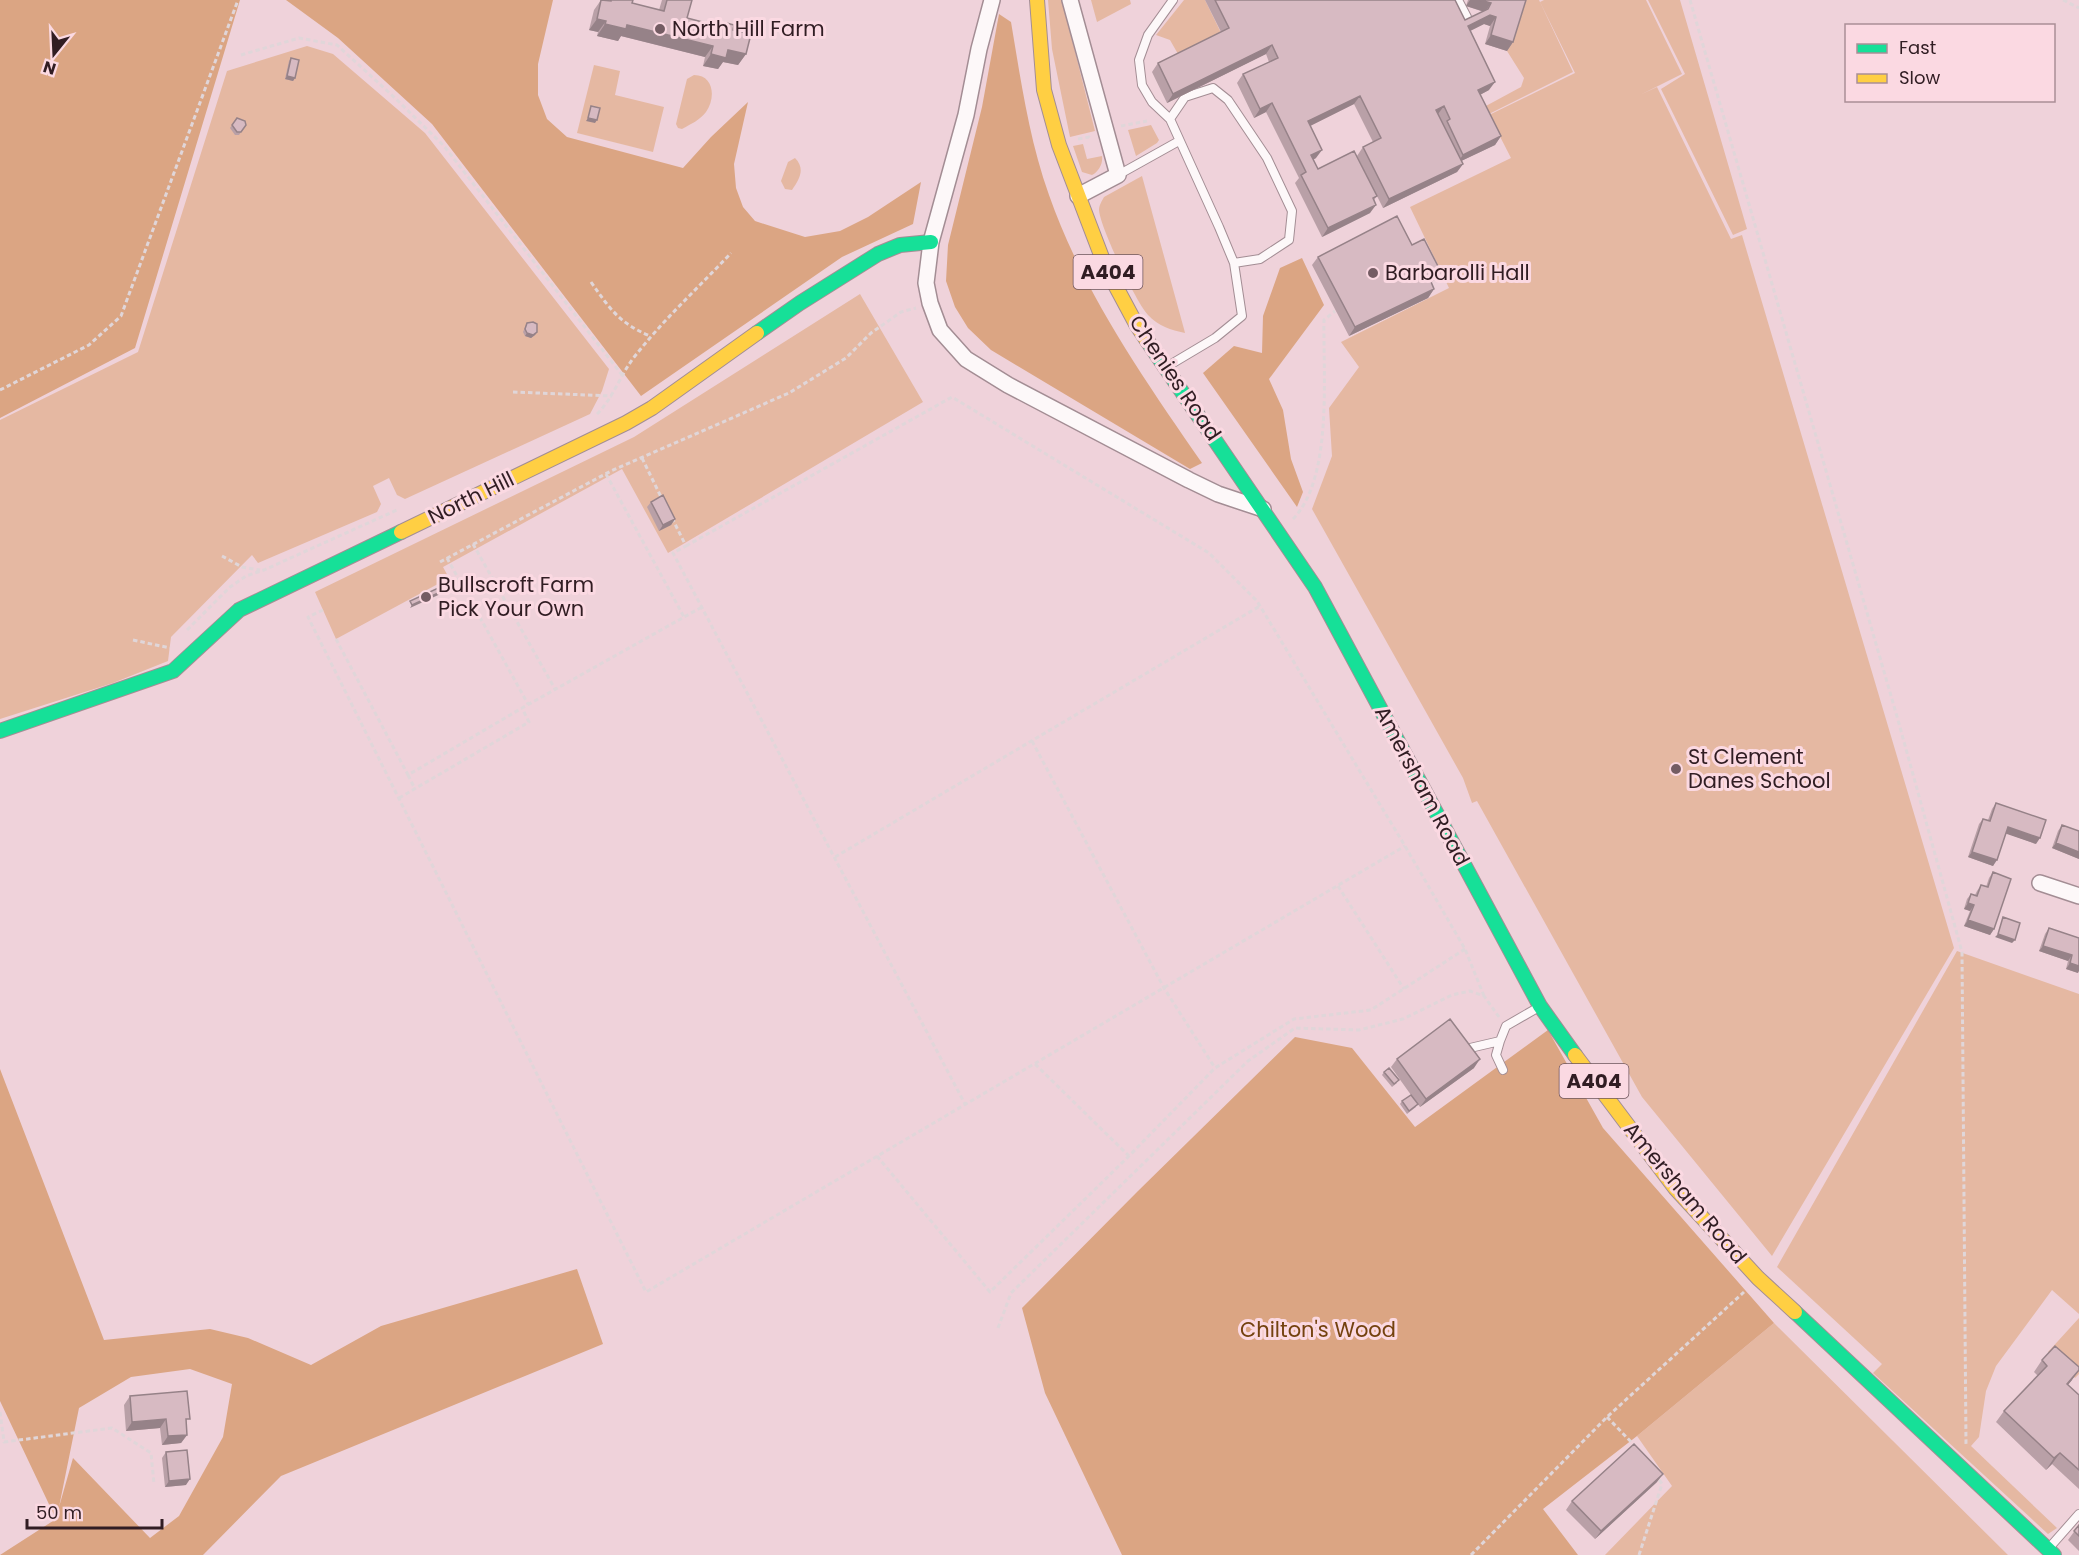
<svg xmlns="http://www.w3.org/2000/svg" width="2079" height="1555" font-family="Poppins,sans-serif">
  <rect width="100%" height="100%" fill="#efd2da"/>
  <path fill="#e5b8a2" d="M1048 0H1062L1095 131 1070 137 1052 49Z
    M1091 0H1130L1131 4 1097 22Z
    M1184 0H1205L1223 37 1178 54 1170 40 1156 35Z
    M1523 0H1539L1573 72 1489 114 1484 107 1521 87 1524 78 1507 51Z
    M1544 0H1646L1682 74 1642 94 1657 87 1731 239 1742 235 1954 948 1772 1256 1642 1097 1477 801 1472 803 1463 778 1312 509 1332 456 1329 408 1359 367 1341 342 1449 288 1410 207 1511 158 1489 115 1575 73 1540 2Z
    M1648 0H1680L1747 229 1733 235 1661 89 1685 74Z
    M307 46 333 54 425 133 609 369 602 391 590 414 405 499 397 495 389 478 373 486 381 504 377 512 258 563 252 555 171 637 168 661 113 683 0 719V420L138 352 227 71Z
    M594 65 620 71 615 95 664 107 653 152 577 133Z
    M694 75C714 75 716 98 706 112 700 120 691 124 682 129L678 128 676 124 686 83 687 79Z
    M1151 125 1159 140 1157 143 1136 156 1128 130Z
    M1083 144 1087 159 1102 156C1103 164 1099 171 1092 175L1082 172 1073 146Z
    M795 158C806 169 799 180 792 190L785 189 781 181 788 162Z
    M1142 176 1184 329 1185 333C1171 330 1158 326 1148 315 1136 302 1100 227 1099 210 1099 205 1102 201 1104 197Z
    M860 294 923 402 668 553 622 469 443 567 449 578 336 639 315 592 634 437Z
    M1957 951 2079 994V1314L2052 1290 1996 1366 1986 1391 1979 1437 1971 1446 2057 1528 2048 1534 1873 1373 1882 1364 1777 1267Z
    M2079 1318V1374L2075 1378 2048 1352Z
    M1774 1323 2008 1555H1605L1672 1486 1637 1436Z"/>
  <path fill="#dba583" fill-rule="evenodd" d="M0 0H240L135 348 0 418Z
    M286 0H553L538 64V95L547 119 567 137 683 168 711 137 748 102 734 164 736 188 743 207 755 221 805 237 840 231 868 217 921 182 913 224 842 257 641 396 432 124 338 38Z
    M999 14 1011 22C1021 81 1029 139 1049 195 1083 292 1144 379 1202 463L1190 469 991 350 968 328 955 307 946 281 948 245 982 107Z
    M1302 258 1324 305 1269 379 1283 410 1291 459 1303 492 1297 507 1203 373 1234 346 1262 353 1263 316 1280 268Z
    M1548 1030 1603 1128 1774 1323 1637 1436 1543 1509 1578 1555H1122L1045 1393 1022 1308 1138 1191 1295 1037 1352 1048 1415 1127Z
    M0 1069 104 1340 210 1329 248 1338 311 1365 381 1326 577 1269 603 1344 281 1476 203 1555H0L56 1519 0 1401ZM190 1369 232 1384 223 1437 179 1516 150 1538 73 1458 59 1507 79 1408 131 1377Z"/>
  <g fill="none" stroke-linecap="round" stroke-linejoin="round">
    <g stroke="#a38d94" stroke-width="10">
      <path id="lane" d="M1458 0 1467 17
        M1170 119 1185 97 1213 88 1228 100 1267 158 1292 211 1289 240 1260 259 1234 263
        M1118 175 1179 141
        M1168 366 1215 338 1242 316 1234 263 1219 227 1170 119 1152 102 1142 85 1139 60 1148 35 1173 0
        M1500 1041 1496 1055 1503 1070
        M1470 1048 1500 1041 1506 1026 1539 1007
        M2049 1548 2079 1514"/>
    </g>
    <g stroke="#a38d94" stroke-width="18">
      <path id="street" d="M992 0 979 49 966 115 931 242 926 283 930 303 940 330 966 359 1008 385 1189 480 1218 494 1263 509
        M1070 0 1118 175 1078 196
        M2040 883 2079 896"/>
    </g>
    <g stroke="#a38d94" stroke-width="16">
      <path id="fast" d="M757 333 800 303 878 254 900 245 931 242
        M1148 342 1315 587 1540 1006 1575 1055
        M0 731 173 671 239 610 401 532
        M1795 1312 2054 1555"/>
    </g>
    <g stroke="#a38d94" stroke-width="16">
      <path id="slow" d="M1037 0 1044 90 1059 145 1106 268 1136 324 1148 342
        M401 532 626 423 652 408 757 333
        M1575 1055 1675 1188 1758 1278 1795 1312"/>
    </g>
    <path stroke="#e0d6d9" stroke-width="3" stroke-dasharray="4.5 3" stroke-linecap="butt" d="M1690 0 1898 720 1962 952 1966 1445
      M2063 0 2079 8
      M241 55 299 38 337 45 395 98 444 146 622 375
      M1121 126 1147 121
      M1078 139 1089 137 1090 139
      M591 282C610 309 619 323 650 336
      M0 390 89 345 121 316 238 0
      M513 392 612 396
      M597 414C614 397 620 375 635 356 664 319 699 287 731 253
      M642 458 662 499
      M606 474 684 617
      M672 518 686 546 673 553 965 1104
      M1293 519C1333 478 1323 376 1324 320L1335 311
      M473 544 555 689
      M686 546 952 397 1209 553 1257 601 1405 846 1465 949 1484 996
      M222 556 242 567 260 570
      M447 558 528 704
      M440 562 611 471 789 393 846 358 871 333 901 312 916 308
      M323 610 308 617 646 1292 1405 846
      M187 630 230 587 246 576 264 570 399 509
      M336 639 408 775 522 708 702 607
      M133 640 170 648
      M1032 741 1164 988 1215 1068
      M408 775 415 789
      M399 798 529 722 522 708
      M835 857 1260 606
      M1338 886 1404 989
      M1035 1064 1129 1156
      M877 1156 990 1292 1129 1156 1215 1068 1294 1019 1371 1010 1465 949
      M998 1328 1011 1293 1248 1061 1295 1028 1359 1030 1403 1019 1452 995 1470 991 1484 996 1499 1017
      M0 1412 4 1442 112 1428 151 1453 154 1484
      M1607 1417 1635 1446
      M1471 1555 1607 1417 1744 1292
      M1639 1555 1662 1484 1658 1478"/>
    <use href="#lane" stroke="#fdf8f9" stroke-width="8"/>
    <use href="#street" stroke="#fdf8f9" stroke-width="15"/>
    <use href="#fast" stroke="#16e098" stroke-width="14"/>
    <use href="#slow" stroke="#ffcf43" stroke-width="14"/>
  </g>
  <path fill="#b9a0a7" d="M601 0H633L632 3 659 10 662 0H692L687 18 716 25 719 21 733 30 746 54 738 65 723 62 718 69 703 66 705 57 621 36 618 41 597 36 598 32 589 30 594 10Z
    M1205 0H1455L1465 20 1484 12 1466 6 1468 0H1526L1513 42 1507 51 1485 44 1490 26 1484 24 1470 31 1489 90 1480 95 1501 136 1495 145 1461 161 1463 164 1457 172 1383 208 1357 156 1363 147 1373 142 1354 104 1310 126 1316 158 1313 160 1318 169 1377 196 1374 200 1370 213 1322 237 1295 183 1299 178 1266 112 1254 118 1237 83 1243 74 1269 62 1266 54 1167 103 1152 72 1158 63 1221 32Z
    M291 58 295 78 293 81 285 79 289 61Z
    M237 118 246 125 239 135H235L230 128Z
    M1412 245 1435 280 1431 282 1434 289 1428 298 1349 336 1312 265 1318 257Z
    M527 323 537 332 535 335 531 338 525 336 523 332Z
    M651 502 675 519 671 525 659 531 647 507Z
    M1996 803 2036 844 2006 833 1993 866 1968 857 1979 824 1983 819 1988 820 1992 809Z
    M2062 825 2079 831V859L2052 848 2058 831Z
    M1993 872 1994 929 1990 935 1964 926 1970 911 1964 909 1967 899 1971 894 1975 895 1977 891 1981 885 1986 887 1989 878Z
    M2049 928 2079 938 2078 973 2066 969 2068 961 2039 951 2045 934Z
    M1397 1059 1474 1068 1420 1107 1413 1098 1416 1107 1407 1114 1400 1104 1402 1101 1411 1095 1391 1067Z
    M1384 1072 1397 1083 1392 1087 1382 1075Z
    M2042 1360 2072 1380 2068 1385 2079 1395V1489L2052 1464 2046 1470 1996 1422 2004 1411 2038 1376 2034 1372Z
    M130 1396 186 1424 187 1435 181 1443 162 1445 160 1428 126 1431 124 1405Z
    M166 1452 186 1485 165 1487 162 1458Z
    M1657 1482 1595 1539 1566 1510 1572 1501Z
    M2079 1525V1551L2068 1540Z"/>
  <path fill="#968288" d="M1470 0H1480L1491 3 1485 12 1466 6Z
    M1490 15 1496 17 1490 26 1484 24 1462 35 1468 26Z
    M597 19 606 21 598 32 589 30Z
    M605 24 627 25 713 46 705 57 621 36 618 41 597 36Z
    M1491 35 1513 42 1507 51 1485 44Z
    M1272 45 1266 54 1167 103 1173 94Z
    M728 50 746 54 738 65 723 62 718 69 703 66 711 54Z
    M287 76 295 78 293 81 285 79Z
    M1495 82 1489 90 1472 99 1478 90Z
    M1360 96 1354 104 1302 130 1308 121Z
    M1272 103 1266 112 1254 118 1260 109Z
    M1444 106 1438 114 1436 110Z
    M588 118 597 120 595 123 586 121Z
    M1501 136 1495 145 1457 163 1463 155Z
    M1322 150 1316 158 1305 164 1311 155Z
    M1463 164 1457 172 1383 208 1389 199Z
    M1376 205 1370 213 1322 237 1328 228Z
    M1441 272 1435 280 1423 286 1429 277Z
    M1434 289 1428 298 1349 336 1355 327Z
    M537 332 535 335 531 338 525 336 527 333Z
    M675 519 671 525 659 531 663 525Z
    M449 588 447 591 410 608 412 605Z
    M2008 827 2040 838 2036 844 2004 833Z
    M2056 843 2079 852V859L2052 848Z
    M1972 852 1997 860 1993 866 1968 857Z
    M1968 903 1974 905 1970 911 1964 909Z
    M1968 920 1994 929 1990 935 1964 926Z
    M1998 934 2015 940 2012 943 1995 937Z
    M2043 946 2072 955 2068 961 2039 951Z
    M2070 963 2079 966V971L2078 973 2066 969Z
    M1480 1059 1474 1068 1420 1107 1426 1099Z
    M2079 1370 2072 1380 2059 1395 2067 1384Z
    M166 1419 160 1428 126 1431 132 1422Z
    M187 1435 181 1443 162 1445 168 1436Z
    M2060 1453 2052 1464 2046 1470 2054 1458Z
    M1663 1474 1657 1482 1595 1539 1601 1531Z
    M190 1479 186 1485 165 1487 169 1481Z"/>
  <path fill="#d7bac2" stroke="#968288" stroke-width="1.5" d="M601 0 611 1V0H633L632 3 664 11 667 0H692L687 18 718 26 719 21 734 25 733 30 751 34 746 54 728 50 726 58 711 54 713 46 627 25 626 29 605 24 606 21 597 19Z
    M1215 0H1455L1465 20 1488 9 1491 3 1480 0H1526L1513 42 1491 35 1496 17 1490 15 1468 26 1495 82 1478 90 1501 136 1463 155 1447 121 1450 119 1444 106 1436 110 1463 164 1389 199 1363 147 1381 138 1360 96 1308 121 1322 150 1311 155 1318 169 1354 151 1377 196 1373 198 1376 205 1328 228 1301 175 1306 172 1272 103 1260 109 1243 74 1278 58 1272 45 1173 94 1158 63 1229 28Z
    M291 58 299 60 295 78 287 76Z
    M591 106 600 108 597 120 588 118Z
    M237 118 245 121 246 125 241 132H237L232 125Z
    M1397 216 1412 245 1424 239 1441 272 1429 277 1434 289 1355 327 1318 257Z
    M533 322 537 324V332L533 335 527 333 525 329 527 323Z
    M663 495 675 519 663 525 651 502Z
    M447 584 449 588 412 605 410 601Z
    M1996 803 2046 820 2040 838 2008 827 1997 860 1972 852 1983 819 1990 821Z
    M2062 825 2079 831V852L2056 843Z
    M1993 872 2011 879 1994 929 1968 920 1974 905 1968 903 1971 894 1977 896 1981 885 1988 887Z
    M2003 917 2020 923 2015 940 1998 934Z
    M2049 928 2079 938V966L2070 963 2072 955 2043 946Z
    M1450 1019 1480 1059 1426 1099 1397 1059Z
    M1389 1068 1399 1080 1394 1084 1384 1072Z
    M1411 1095 1418 1104 1409 1111 1402 1101Z
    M2055 1346 2079 1367V1370L2067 1384 2079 1395V1470L2060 1453 2054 1458 2004 1411 2047 1366 2042 1360Z
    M187 1391 190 1419H186L187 1435 168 1436 166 1419 132 1422 130 1396Z
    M1634 1444 1663 1474 1601 1531 1572 1501Z
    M187 1450 190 1479 169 1481 166 1452Z
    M2079 1525V1536L2074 1531Z"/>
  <g fill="#745c63" stroke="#fbd9e2" stroke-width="2">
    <circle cx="660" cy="29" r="6"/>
    <circle cx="1373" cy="273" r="6"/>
    <circle cx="426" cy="597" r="6"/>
    <circle cx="1676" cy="769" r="6"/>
  </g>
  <g text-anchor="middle" stroke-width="6" stroke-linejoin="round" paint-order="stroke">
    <g fill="#fbd9e2" stroke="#6e555c" stroke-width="1.5">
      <rect x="1073.5" y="255" width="69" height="34" rx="4.5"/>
      <rect x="1559.5" y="1064" width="69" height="34" rx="4.5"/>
    </g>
    <g font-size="20" font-weight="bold" fill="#311d23">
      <text x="1108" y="279">A404</text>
      <text x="1594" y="1088">A404</text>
    </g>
    <g font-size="21" fill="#311d23" stroke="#fbd9e2" text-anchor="start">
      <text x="672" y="36">North Hill Farm</text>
      <text x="1385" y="280">Barbarolli Hall</text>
      <text x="438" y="592">Bullscroft Farm<tspan x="438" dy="24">Pick Your Own</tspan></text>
      <text x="1688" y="764">St Clement<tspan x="1688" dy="24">Danes School</tspan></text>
    </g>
    <g font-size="21" fill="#311d23" stroke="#fbd9e2">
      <text transform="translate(1175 378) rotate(56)" y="7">Chenies Road</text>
      <text transform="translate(471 498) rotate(-26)" y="7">North Hill</text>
      <text transform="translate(1422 786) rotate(62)" y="7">Amersham Road</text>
      <text transform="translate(1685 1193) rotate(50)" y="7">Amersham Road</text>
    </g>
    <g font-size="21" fill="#74420f" stroke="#fbd9e2">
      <text x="1318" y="1337">Chilton's Wood</text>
    </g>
  </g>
  <rect x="1845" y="24" width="210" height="78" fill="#fbd9e2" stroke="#aa8e96" stroke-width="1.5"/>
  <rect x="1857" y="44" width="30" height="9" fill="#16e098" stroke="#aa8e96" stroke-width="1.5"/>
  <text x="1899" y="54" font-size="18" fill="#311d23">Fast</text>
  <rect x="1857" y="74" width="30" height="9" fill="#ffcf43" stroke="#aa8e96" stroke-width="1.5"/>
  <text x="1899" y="84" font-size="18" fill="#311d23">Slow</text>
  <g transform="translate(54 54) rotate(198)" stroke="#fbd9e2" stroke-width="4.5" paint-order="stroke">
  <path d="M0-4.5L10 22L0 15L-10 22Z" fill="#311d23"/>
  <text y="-9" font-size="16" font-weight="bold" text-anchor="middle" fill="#311d23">N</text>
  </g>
  <path d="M27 1519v9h135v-9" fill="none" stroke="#311d23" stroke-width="3"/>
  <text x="36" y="1519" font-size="18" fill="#311d23" stroke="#fbd9e2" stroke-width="4.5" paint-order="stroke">50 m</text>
</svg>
